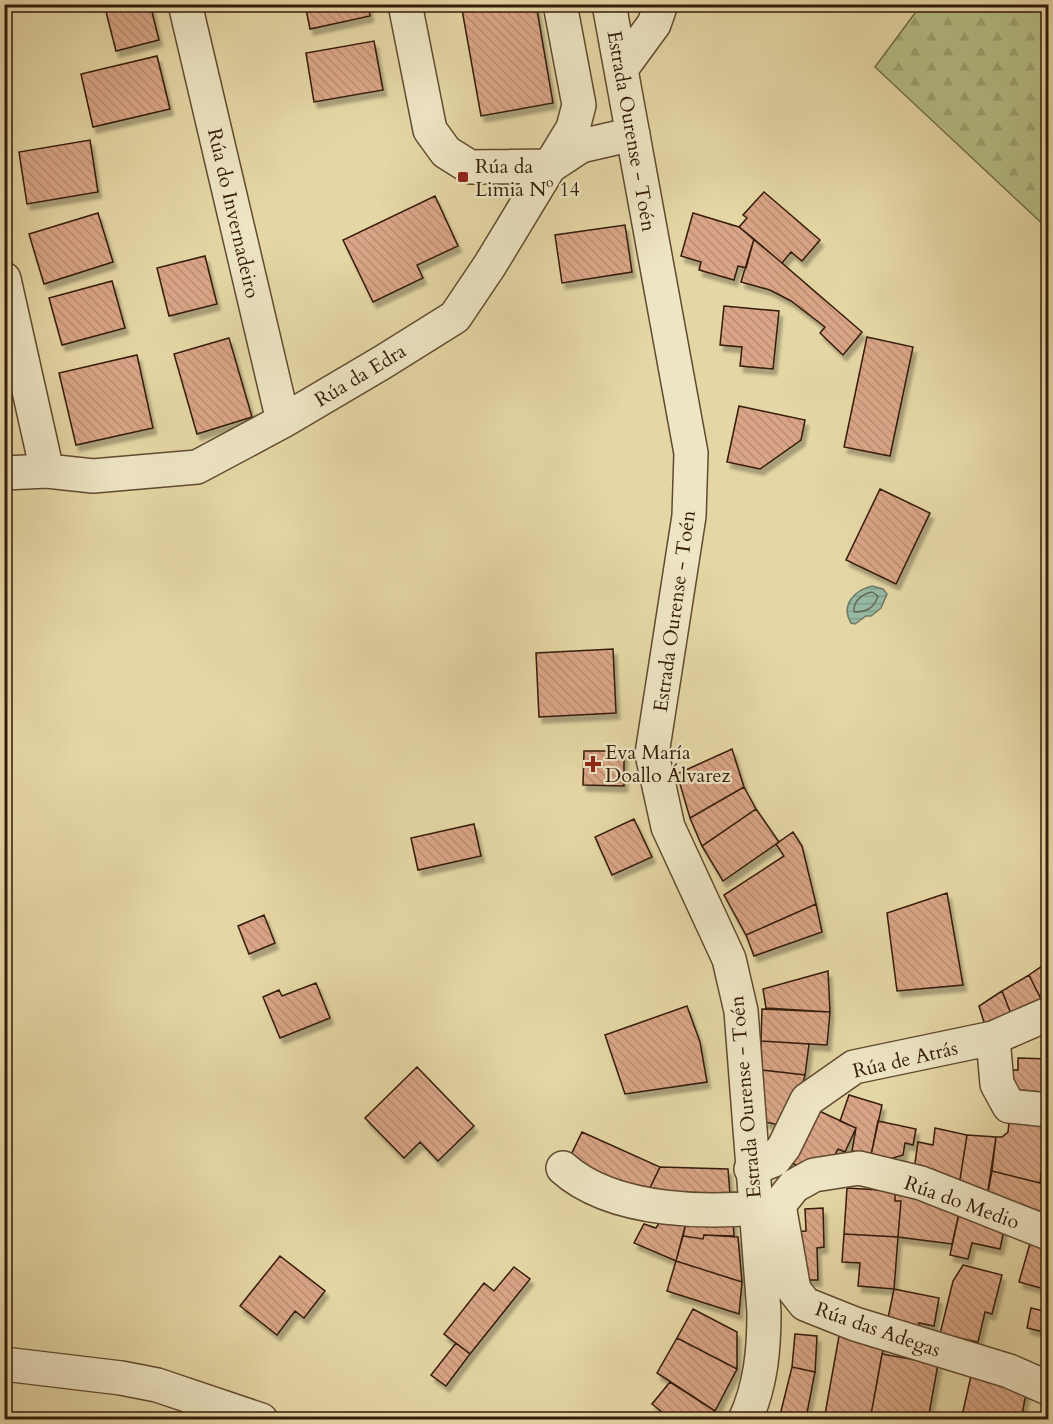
<svg xmlns="http://www.w3.org/2000/svg" width="1053" height="1424" font-family="Cardo,serif">
  <defs>
    <pattern id="forest-firs" width="22" height="20" patternUnits="userSpaceOnUse" patternTransform="scale(1.5)"><rect width="22" height="20" fill="#b6be86"/><path d="M5 1l3.5 6h-7zM16 11l3.5 6h-7z" fill="#9da372"/></pattern>
    <pattern id="water-rules" width="6" height="5" patternUnits="userSpaceOnUse" patternTransform="scale(1.5)"><rect width="6" height="5" fill="#96baa5"/><path d="M0 2.5h6" fill="none" stroke="#829f8d"/></pattern>
    <pattern id="building-back-hatch" width="6" height="6" patternUnits="userSpaceOnUse" patternTransform="scale(1.5)"><rect width="6" height="6" fill="#d9a586"/><path d="M-1 5l2 2M0 0l6 6M5-1l2 2" fill="none" stroke="#bb8d72"/></pattern>
    <filter id="shadow"><feDropShadow dx="3.5" dy="6" stdDeviation="1.5" flood-color="#0004"/></filter>
  </defs>
  <rect width="100%" height="100%" fill="#e5d7a5"/>
  <filter id="stains"><feTurbulence type="fractalNoise" baseFrequency=".00333" numOctaves="4"/><feColorMatrix values="0 0 0 0 .2 0 0 0 0 .09 0 0 0 0 .02 0 0 0 .5 -.17"/></filter>
  <radialGradient id="worn" r=".72"><stop offset=".6" stop-color="#630" stop-opacity="0"/><stop offset="1" stop-color="#630" stop-opacity=".3"/></radialGradient>
  <path fill="url(#forest-firs)" stroke="#756c48" stroke-width="1.5" d="M921 5H1048V229L875 67Z"/>
  <path fill="url(#water-rules)" stroke="#6f7a67" stroke-width="1.5" d="M872 586 883 589 887 594 881 608 871 616H866L855 624 851 623C840 605 855 590 872 586Z"/>
  <g fill="none" stroke-linecap="round" stroke-linejoin="round">
    <path stroke="#656a57" stroke-width="1.5" d="M872 592 878 596C874 608 867 612 854 612 853 601 862 594 872 592Z"/>
  </g>
  <path fill="url(#building-back-hatch)" stroke="#341b09" stroke-width="1.5" filter="url(#shadow)" d="M104 4H150L159 40 116 51Z
    M305 4H368L370 16 310 29Z
    M461 4H536L553 103 481 116Z
    M374 41 383 90 314 102 306 53Z
    M157 56 170 109 93 127 81 74Z
    M90 140 98 192 27 204 19 152Z
    M764 192 820 240 802 261 791 252 782 263 739 227 747 218 743 215Z
    M435 196 458 246 417 265 423 278 373 302 343 240Z
    M98 213 113 262 44 284 29 234Z
    M693 213 739 227 754 239 746 268 738 266 734 280 699 270 701 262 681 256Z
    M625 225 632 272 562 283 555 235Z
    M754 239 862 332 843 355 820 333 825 327 791 301 770 290 741 282Z
    M205 256 217 304 169 316 157 268Z
    M112 281 125 328 62 345 49 298Z
    M724 306 779 311 773 369 740 366 742 347 720 345Z
    M867 337 913 347 890 456 844 447Z
    M229 338 252 417 197 434 174 354Z
    M137 355 153 428 76 445 59 373Z
    M739 406 805 420 801 440 760 469 727 462Z
    M880 489 930 513 896 584 846 560Z
    M613 649 616 713 539 717 536 653Z
    M732 749 744 787 690 818 677 774Z
    M584 751H624V786L583 785Z
    M744 787 756 809 702 846 690 818Z
    M756 809 779 842 723 881 702 846Z
    M634 819 652 857 612 875 595 837Z
    M474 824 481 856 418 870 411 838Z
    M793 832 802 846 816 904 746 935 724 895 784 856 776 844Z
    M947 893 963 985 897 991 887 913Z
    M816 904 822 932 754 956 746 935Z
    M264 915 275 943 249 954 238 926Z
    M1048 962V1008L1046 1009 1029 975Z
    M828 971 830 1012 766 1008 763 989Z
    M1029 975 1046 1009 1015 1024 1002 991Z
    M316 983 330 1018 280 1038 263 997 279 990 282 996Z
    M1002 991 1015 1024 988 1035 979 1006Z
    M687 1006 700 1042 707 1082 625 1094 605 1035Z
    M762 1009 830 1012 827 1045 761 1041Z
    M761 1041 809 1044 805 1075 762 1070Z
    M1018 1058 1048 1059V1102L1020 1099 1008 1070H1018Z
    M417 1067 474 1126 438 1161 420 1142 404 1158 365 1118Z
    M762 1070 805 1075 796 1113 788 1127 765 1122Z
    M849 1095 882 1105 871 1155 852 1151 856 1128 840 1121Z
    M815 1109 856 1128 845 1152 838 1149 830 1165 812 1158 805 1170 788 1161Z
    M1048 1120 1040 1183 992 1171 996 1137H1002L1008 1132 1009 1122Z
    M878 1121 916 1129 913 1145 905 1143 903 1155 890 1159 871 1155Z
    M935 1128 967 1135 958 1192 913 1177 918 1142 933 1145Z
    M582 1132 660 1167 647 1194 569 1159Z
    M967 1135 996 1137 986 1203 958 1192Z
    M660 1167 728 1169 731 1207 647 1194Z
    M992 1171 1048 1185V1216L986 1203Z
    M847 1188 895 1191V1201H901L898 1237 844 1234Z
    M895 1191 960 1209 952 1244 898 1237 901 1201H895Z
    M823 1208 824 1247 817 1248 818 1280H795L794 1232 806 1231 805 1209Z
    M960 1209 1005 1225 1000 1249 972 1243 968 1259 950 1255Z
    M664 1214 688 1215 676 1261 634 1243 644 1224 656 1228Z
    M688 1215 733 1219 734 1236 704 1235 703 1239 683 1236Z
    M1033 1233 1048 1238V1290L1019 1282Z
    M844 1234 898 1237 894 1289 858 1286 860 1263 842 1262Z
    M704 1235 738 1237 742 1282 676 1261 683 1236 703 1239Z
    M280 1256 325 1291 304 1318 295 1311 277 1335 240 1306Z
    M676 1261 742 1282 739 1314 667 1291Z
    M963 1265 1002 1275 992 1314 985 1312 978 1342 940 1334 953 1281Z
    M514 1267 530 1279 470 1354 444 1334 484 1283 494 1291Z
    M894 1289 939 1298 934 1326 919 1323 917 1334 886 1328Z
    M1031 1308 1048 1312V1333L1027 1328Z
    M693 1309 737 1332V1369L677 1338Z
    M795 1334 817 1336 815 1372 792 1367Z
    M839 1336 884 1344 870 1420H824Z
    M677 1338 737 1369 715 1411 657 1373Z
    M456 1343 470 1354 446 1386 431 1375Z
    M882 1354 938 1364 928 1420H870Z
    M792 1367 815 1372 806 1418 780 1415Z
    M971 1376 1027 1388 1021 1420H961Z
    M670 1382 715 1411 708 1420H672L652 1404Z
    M780 1415 806 1418 814 1420H779Z"/>
  <g fill="none" stroke-linecap="round" stroke-linejoin="round">
    <g stroke="#604a30" stroke-width="36">
      <path id="minor" d="M185 4 283 421
        M405 4 430 130 446 152 470 167 550 166
        M609 4 691 453 689 516 652 754 668 827 729 959 741 1011 764 1312C764 1350 761 1385 745 1420
        M621 69 654 24 661 4
        M552 165 581 146 633 134
        M4 279 47 471
        M4 473 47 471 93 476 197 467 283 421 383 362 455 317 490 265 573 128 579 105 560 4
        M993 1038 997 1084 1009 1106 1048 1110
        M563 1168C613 1213 714 1215 777 1205
        M751 1169 774 1160 784 1147 807 1100 854 1067 993 1038 1048 1014
        M779 1205 794 1290 805 1304 855 1324 1009 1371 1048 1388
        M779 1205 794 1186 814 1175 859 1168 921 1183 1048 1233
        M4 1364 121 1378 157 1385 261 1420"/>
    </g>
    <use href="#minor" stroke="#eee5c4" stroke-width="33"/>
  </g>
  <g fill="#8f2418" stroke="#eee5c4" stroke-width="2">
    <rect x="457" y="171" width="12" height="12" rx="3"/>
    <path d="M590 755h6v6h6v6h-6v6h-6v-6h-6v-6h6z"/>
  </g>
  <g text-anchor="middle" stroke-width="4.5" stroke-linejoin="round" paint-order="stroke">
    <g font-size="20" fill="#341b09" stroke="#eee5c4">
      <text transform="translate(632 131) rotate(80)" y="7">Estrada Ourense - Toén</text>
      <text transform="translate(234 213) rotate(77)" y="7">Rúa do Invernadeiro</text>
      <text transform="translate(360 375) rotate(-31)" y="7">Rúa da Edra</text>
      <text transform="translate(674 611) rotate(-82)" y="7">Estrada Ourense - Toén</text>
      <text transform="translate(905 1059) rotate(-13)" y="7">Rúa de Atrás</text>
      <text transform="translate(745 1097) rotate(-95)" y="7">Estrada Ourense - Toén</text>
      <text transform="translate(962 1202) rotate(20)" y="7">Rúa do Medio</text>
      <text transform="translate(878 1329) rotate(19)" y="7">Rúa das Adegas</text>
    </g>
    <g font-size="20" fill="#341b09" stroke="#eee5c4" text-anchor="start">
      <text x="475" y="173">Rúa da<tspan x="475" dy="23">Limia Nº 14</tspan></text>
      <text x="605" y="759">Eva María<tspan x="605" dy="23">Doallo Álvarez</tspan></text>
    </g>
  </g>
  <rect width="1053" height="1424" fill="none" stroke="#e5d7a5" stroke-width="24"/>
  <rect x="6" y="6" width="1041" height="1412" fill="none" stroke="#341b09" stroke-width="3"/>
  <rect x="12" y="12" width="1029" height="1400" fill="none" stroke="#341b09" stroke-width="1.5"/>
  <rect width="100%" height="100%" filter="url(#stains)"/>
  <rect width="100%" height="100%" fill="url(#worn)"/>
</svg>
